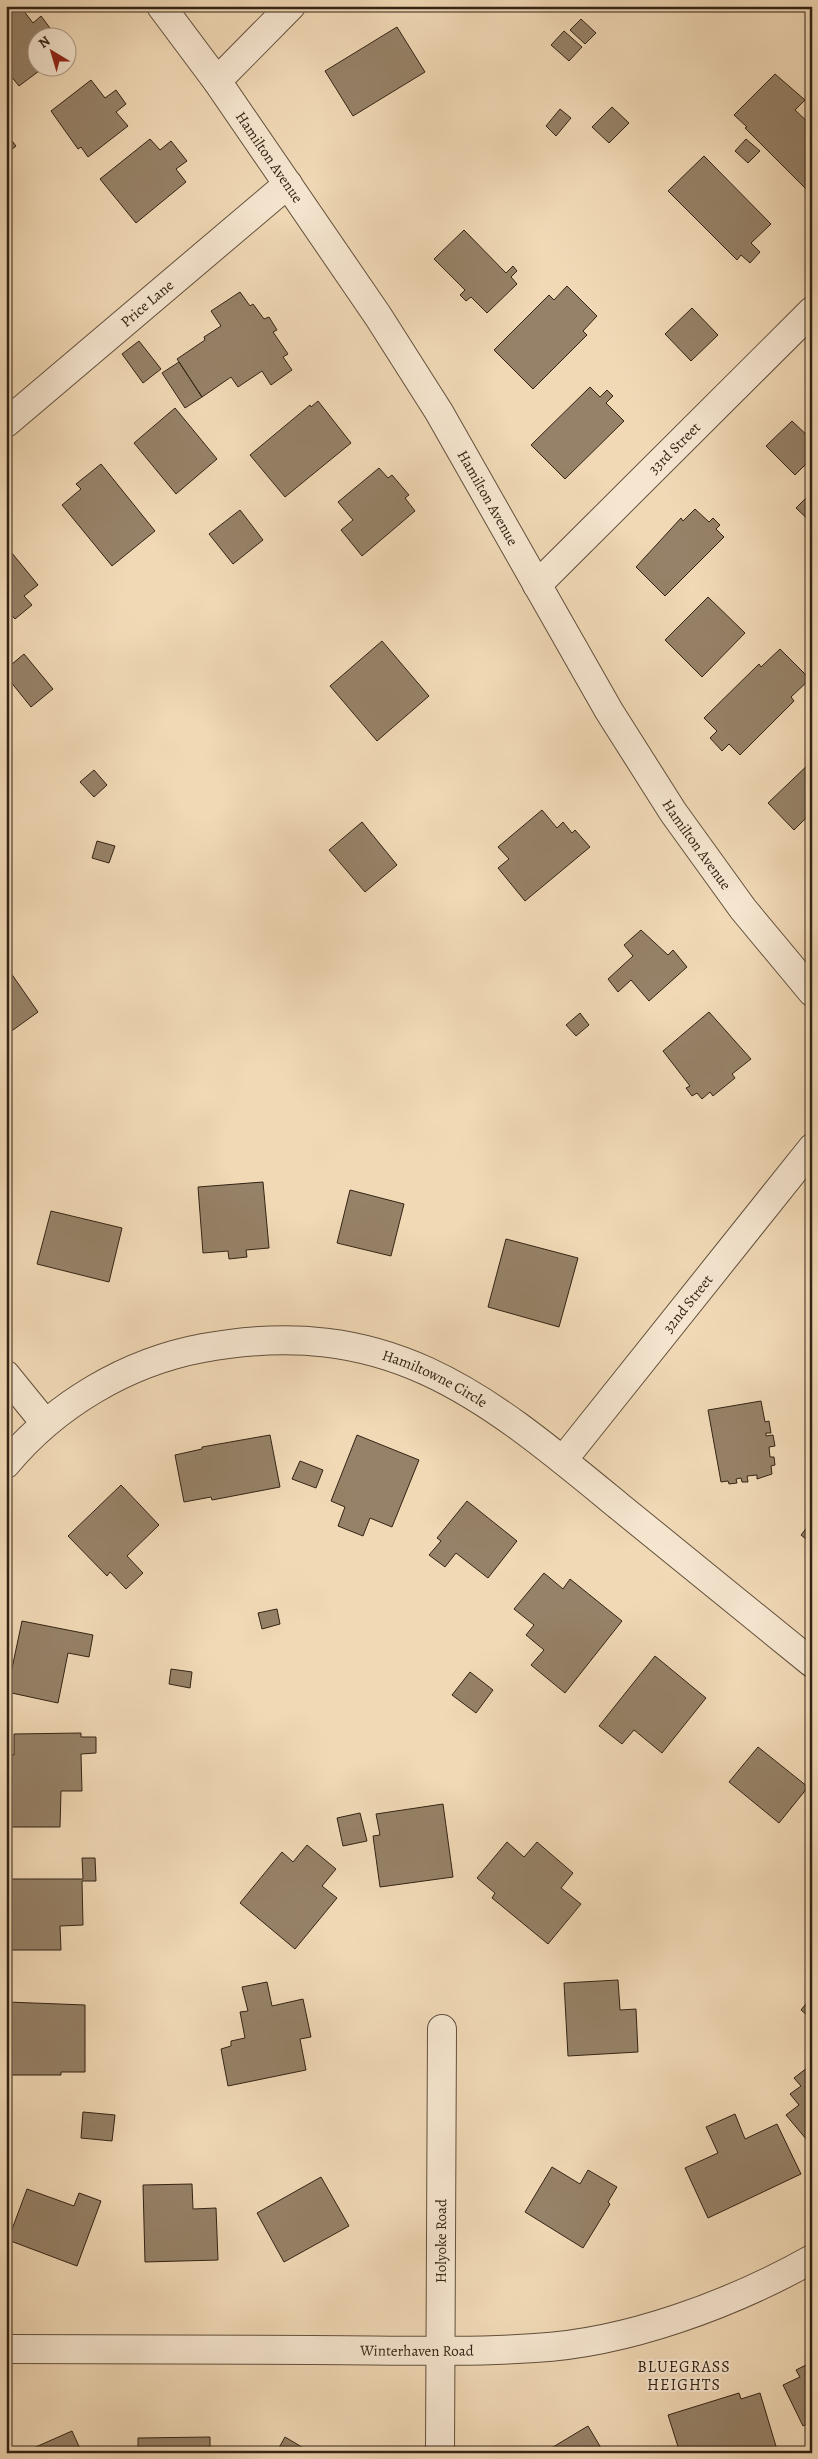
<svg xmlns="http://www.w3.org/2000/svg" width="818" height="2459" font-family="Alegreya,serif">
  <rect width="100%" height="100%" fill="#f1d9b6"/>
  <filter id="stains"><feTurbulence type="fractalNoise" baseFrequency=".004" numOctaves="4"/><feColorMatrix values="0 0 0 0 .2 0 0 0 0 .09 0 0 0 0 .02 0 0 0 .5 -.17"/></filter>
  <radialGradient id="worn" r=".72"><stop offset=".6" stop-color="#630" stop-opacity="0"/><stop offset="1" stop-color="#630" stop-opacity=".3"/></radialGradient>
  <path fill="#968268" stroke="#332314" d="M17 6H20L33 23 41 16 53 32 46 38H38V68H43L19 86 6 70V15Z
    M581 19 596 33 585 44 570 30Z
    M397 27 425 72 353 116 325 71Z
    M564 31 582 47 569 61 551 45Z
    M775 74 805 100 795 110 812 126V185L807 190 745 128 747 127 734 115Z
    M91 80 105 98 116 90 126 104 116 112 128 126 88 157 81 147 78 149 51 111Z
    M612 107 629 123 609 143 592 127Z
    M560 109 571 118 556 136 546 126Z
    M6 133 16 146 6 154Z
    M150 139 160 150 171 141 187 161 176 169 186 182 136 223 100 179Z
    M746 139 760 151 748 163 735 151Z
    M704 156 771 224 751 243 760 252 750 263 741 255 737 260 668 191Z
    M464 230 506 273 513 266 517 271 511 277 517 284 487 313 471 297 466 301 460 295 465 290 434 259Z
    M567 286 597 316 583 331 587 335 533 389 494 350 549 295 554 300Z
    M240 292 250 306 253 304 264 319 269 317 277 330 273 332 288 354 283 357 292 370 271 385 262 371 238 387 231 377 202 397 177 359 205 340 204 337 221 326 211 311Z
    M692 308 718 335 691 361 665 334Z
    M139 341 161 369 143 383 122 354Z
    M179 362 202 397 185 408 162 373Z
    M590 387 600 397 607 390 613 396 606 403 624 421 565 479 531 445Z
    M318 401 351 443 285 497 250 455 310 405 311 407Z
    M175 408 217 459 176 494 134 443Z
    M792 421 812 440V458L795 475 766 446Z
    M101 464 155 531 112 566 62 505 81 489 76 484Z
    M379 468 388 478 392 475 409 495 405 498 415 511 362 556 341 530 353 520 338 502Z
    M812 492V523L796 508Z
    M695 509 709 522 713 518 720 525 716 529 724 537 665 596 636 567 681 518 683 521Z
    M240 510 263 540 233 564 209 534Z
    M7 547 38 585 24 596 32 605 15 619 8 611 6 612Z
    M708 597 745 633 702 677 665 640Z
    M382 641 429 696 377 741 330 686Z
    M780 649 810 679 791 697 794 701 740 755 729 744 722 751 710 738 717 731 704 718 759 664 761 667Z
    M24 654 53 689 31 707 6 676V669Z
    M812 761V812L794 830 768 803Z
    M94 770 107 785 94 797 80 782Z
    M542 810 557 828 563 822 572 833 575 830 590 847 525 901 498 868 509 859 498 847Z
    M362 822 397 865 365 892 329 850Z
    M97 841 115 846 109 863 92 858Z
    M641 930 668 955 673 950 687 967 649 1001 631 980 618 992 608 979 633 956 624 945Z
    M6 966 38 1012 6 1035Z
    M709 1012 751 1059 732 1074 735 1078 713 1096 710 1092 702 1099 697 1093 692 1096 686 1088 690 1086 663 1051Z
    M580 1013 589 1025 576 1036 566 1025Z
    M263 1182 269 1248 246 1250 247 1257 229 1259 228 1251 203 1253 198 1187Z
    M350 1190 404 1204 391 1256 337 1243Z
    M51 1211 122 1228 109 1282 37 1264Z
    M506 1239 578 1258 559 1327 488 1307Z
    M761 1401 765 1422 769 1421 771 1433H766V1436L773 1435 775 1446 769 1447 770 1457H774L775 1465 771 1466 772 1474 757 1479V1475L747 1476 748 1482H742L741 1478 736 1479 737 1483 729 1484 728 1481 721 1482 708 1410Z
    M270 1435 280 1487 212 1500 211 1497 184 1502 175 1455 202 1449V1447Z
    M357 1435 419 1460 392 1527 370 1518 363 1536 338 1526 345 1507 331 1501Z
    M300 1461 323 1470 316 1488 292 1479Z
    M121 1485 159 1525 127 1556 143 1573 126 1589 110 1572 107 1576 68 1536Z
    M467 1501 517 1541 488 1578 456 1553 445 1567 429 1555 441 1541 437 1538Z
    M812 1521V1544L801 1535Z
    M544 1573 563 1589 570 1579 622 1621 565 1693 531 1665 544 1650 526 1635 534 1625 514 1609Z
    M277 1609 280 1624 262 1629 258 1613Z
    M22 1621 93 1635 89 1657 68 1653 58 1703 7 1692Z
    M655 1656 706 1698 662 1753 634 1730 622 1744 599 1726Z
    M171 1669 192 1672 190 1688 169 1684Z
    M470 1672 493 1690 476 1713 452 1695Z
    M81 1733V1737H96V1753L81 1754 82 1791H61L60 1827H7V1754L14 1755V1734Z
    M758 1747 808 1787 779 1823 729 1782Z
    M443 1804 453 1877 380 1887 373 1836 380 1835 376 1814Z
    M360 1813 367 1841 343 1846 337 1818Z
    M507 1842 524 1857 537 1842 573 1873 561 1888 581 1904 548 1944 492 1898 495 1893 477 1878Z
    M307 1845 336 1869 322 1886 337 1898 295 1949 240 1903 282 1852 293 1862Z
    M82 1858H95L96 1881H82L83 1925 60 1926 61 1950H7V1879H83Z
    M618 1980 620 2010 636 2009 638 2052 568 2056 564 1983Z
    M267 1982 272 2006 303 1999 311 2037 300 2039 306 2070 228 2086 221 2049 231 2046V2041L245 2038 240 2012 248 2011 242 1987Z
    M812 1996V2019L801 2010Z
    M7 2002 85 2005V2072H61V2075H7Z
    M812 2064V2146L786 2115 799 2105 790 2094 801 2086 794 2078Z
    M83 2112 115 2115 112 2141 81 2138Z
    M735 2114 745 2139 777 2124 801 2174 708 2218 685 2168 718 2153 706 2127Z
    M552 2167 580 2184 588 2170 617 2187 608 2202 610 2204 583 2248 525 2212Z
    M321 2177 349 2226 284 2262 257 2213Z
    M192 2184 193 2209 216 2208 218 2260 145 2262 143 2185Z
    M27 2189 74 2206 79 2193 101 2201 77 2266 8 2240Z
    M812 2362V2421L803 2426 783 2385 800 2377 796 2370Z
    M739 2393 741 2399 760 2393 778 2453H680L668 2415Z
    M588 2426 604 2453H543Z
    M72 2431 82 2453H22Z
    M210 2437V2453H138V2438Z
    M285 2437 312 2453H276Z"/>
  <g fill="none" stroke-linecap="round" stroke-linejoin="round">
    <g stroke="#62503c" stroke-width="30">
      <g id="minor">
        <path d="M217 81 291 6"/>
        <path id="s1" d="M6 423 288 184"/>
        <path id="s2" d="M537 585 812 311"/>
        <path d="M6 1375 45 1423"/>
        <path id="s3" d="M563 1460 812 1148"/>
        <path id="s4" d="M6 1464C55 1405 127 1362 203 1348 390 1314 485 1396 620 1507 684 1559 748 1611 812 1663"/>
        <path id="s5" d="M6 2349C108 2349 210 2349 312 2350 386 2350 461 2353 535 2348 627 2343 732 2304 812 2259"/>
        <path id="s6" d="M440 2453 442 2029"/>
      </g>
    </g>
    <g stroke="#62503c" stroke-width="30">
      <g id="tertiary">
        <path id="s7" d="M161 6 217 81 378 316 439 412 609 711 673 812 743 909 812 992"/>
      </g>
    </g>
    <use href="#minor" stroke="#f6e6d0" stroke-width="28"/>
    <use href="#tertiary" stroke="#f6e6d0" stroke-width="28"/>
  </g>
  <g text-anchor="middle" stroke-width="4" stroke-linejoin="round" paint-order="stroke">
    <g font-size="15" fill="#332314" stroke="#f6e6d0">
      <text dy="5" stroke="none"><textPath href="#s7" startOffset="186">Hamilton Avenue</textPath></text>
      <text dy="5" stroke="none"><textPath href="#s1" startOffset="185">Price Lane</textPath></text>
      <text dy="5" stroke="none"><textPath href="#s2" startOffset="194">33rd Street</textPath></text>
      <text dy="5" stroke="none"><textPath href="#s7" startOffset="591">Hamilton Avenue</textPath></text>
      <text dy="5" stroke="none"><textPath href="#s7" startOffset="996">Hamilton Avenue</textPath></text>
      <text dy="5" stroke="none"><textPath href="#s3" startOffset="200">32nd Street</textPath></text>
      <text dy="5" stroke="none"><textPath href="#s4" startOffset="472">Hamiltowne Circle</textPath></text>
      <text dy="5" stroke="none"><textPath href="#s6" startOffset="212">Holyoke Road</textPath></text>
      <text dy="5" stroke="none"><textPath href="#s5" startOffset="411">Winterhaven Road</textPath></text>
    </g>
    <g font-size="16" letter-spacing="1" fill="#332314" stroke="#f6e6d0">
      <text x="684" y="2372">BLUEGRASS<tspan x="684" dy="18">HEIGHTS</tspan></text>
    </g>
  </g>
  <rect width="818" height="2459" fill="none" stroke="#f1d9b6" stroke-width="25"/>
  <rect x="8" y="8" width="803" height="2444" fill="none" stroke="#332314" stroke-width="2.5"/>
  <rect x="12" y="12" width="793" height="2434" fill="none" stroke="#332314"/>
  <g transform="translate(52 52) rotate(322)"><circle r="24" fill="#f6e6d0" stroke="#a89885"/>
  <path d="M0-4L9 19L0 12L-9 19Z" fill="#8f2418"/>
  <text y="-8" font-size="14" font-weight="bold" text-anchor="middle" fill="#332314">N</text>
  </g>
  <rect width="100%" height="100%" filter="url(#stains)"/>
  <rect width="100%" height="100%" fill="url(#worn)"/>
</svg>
